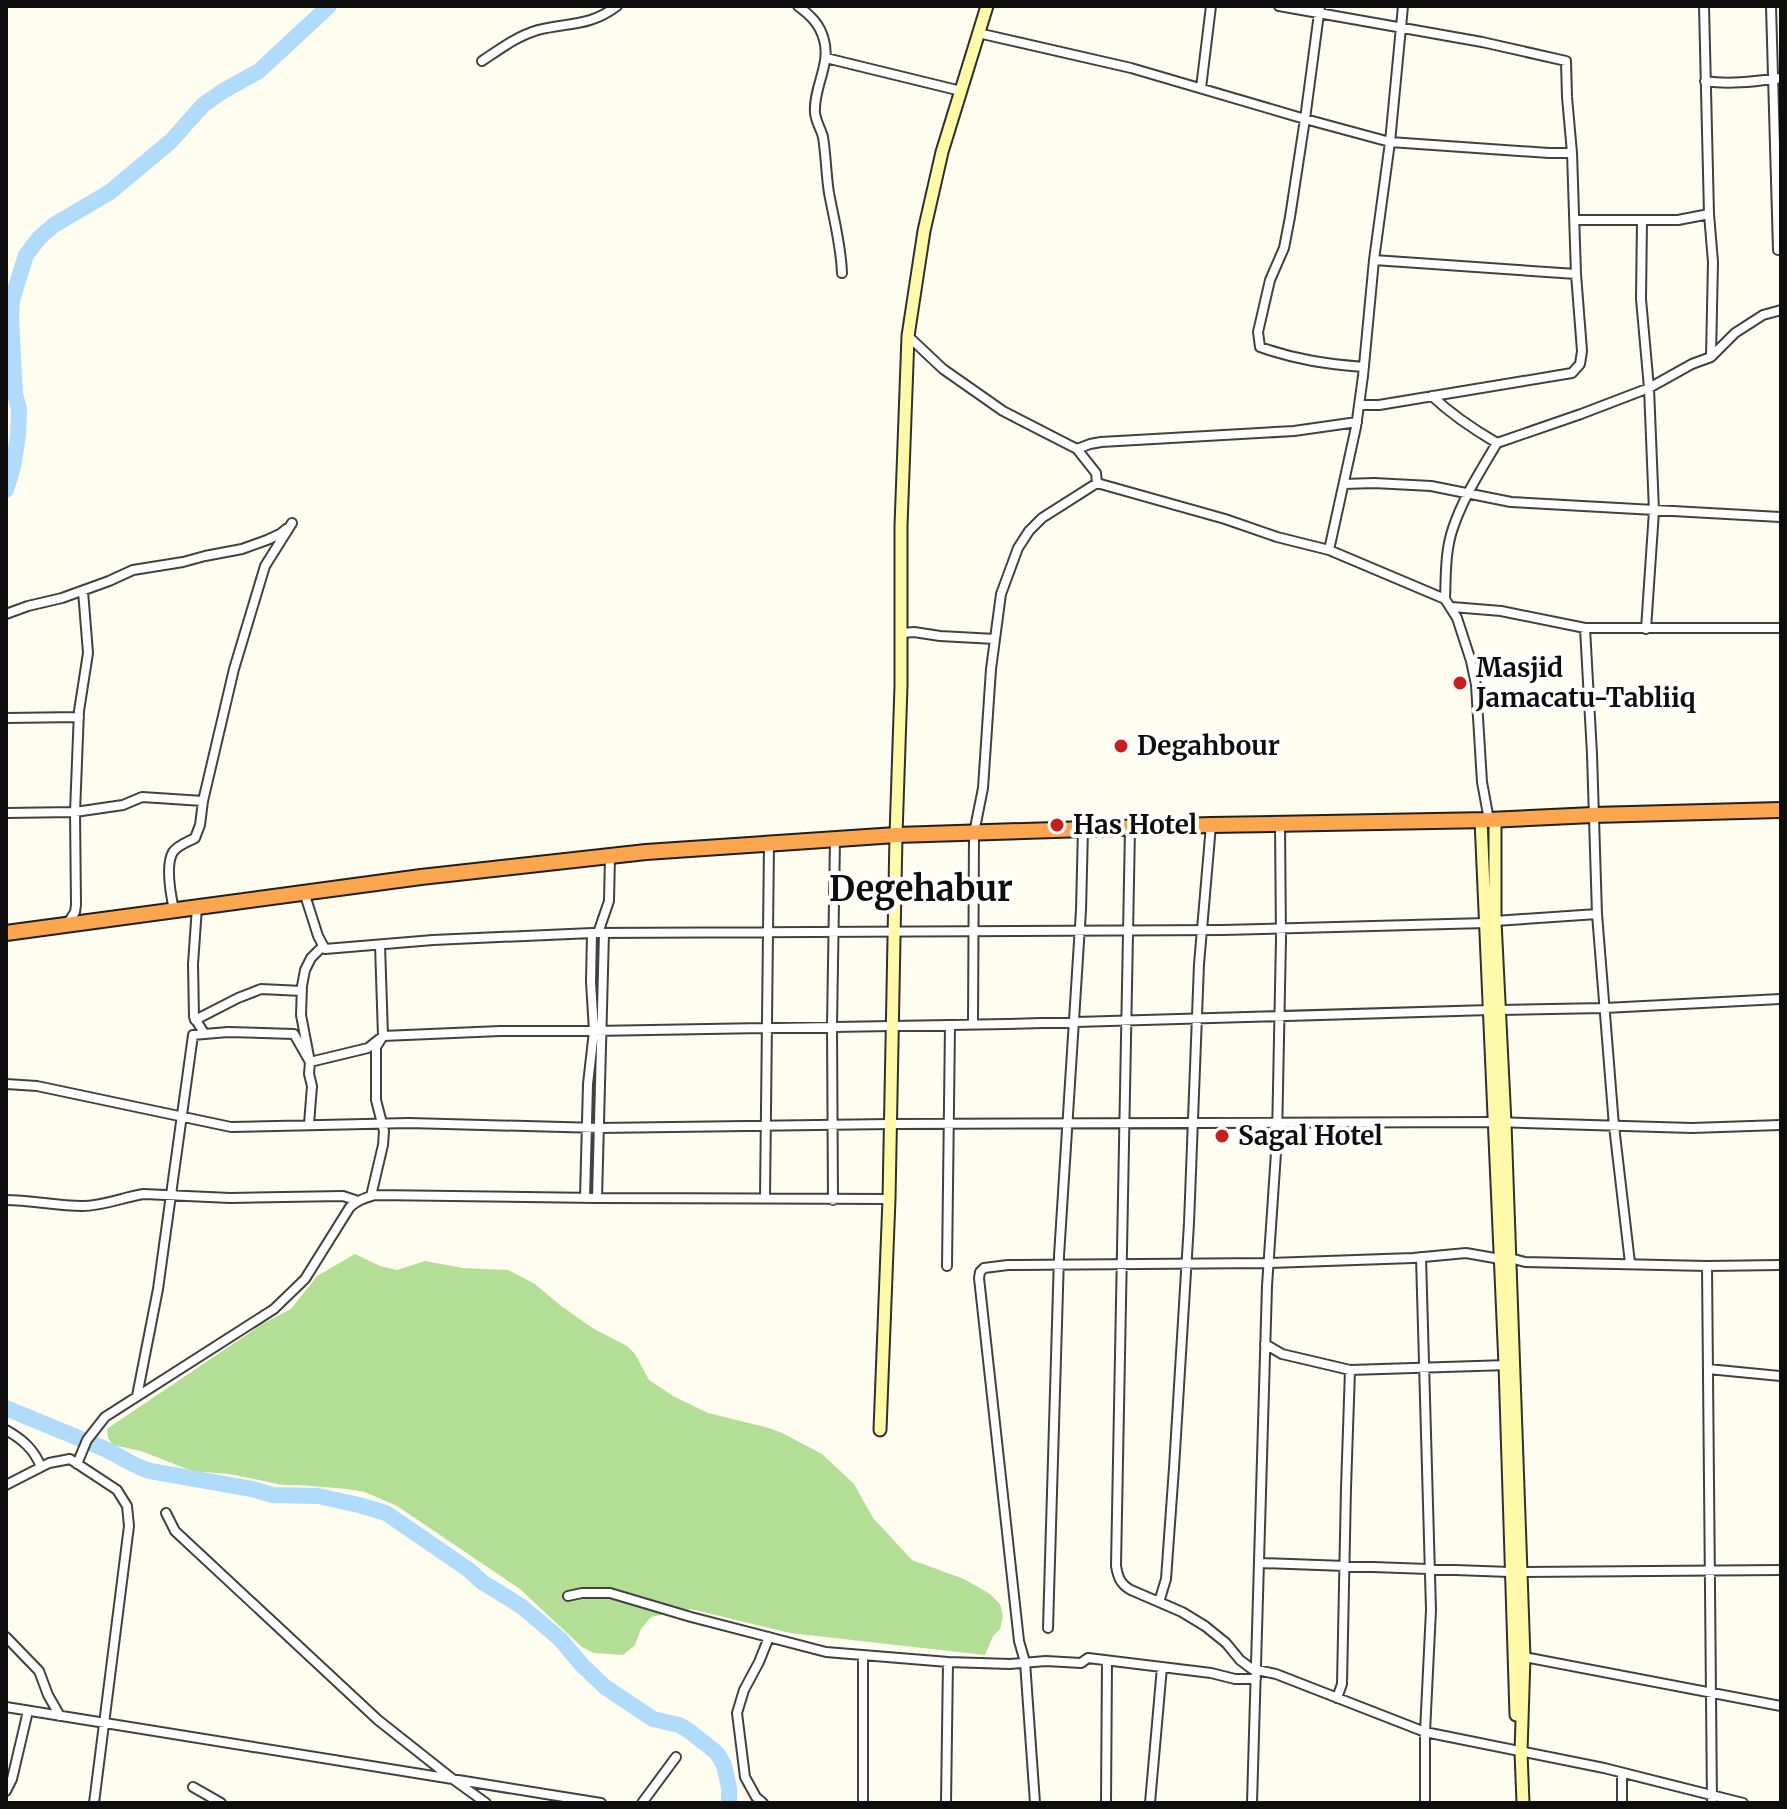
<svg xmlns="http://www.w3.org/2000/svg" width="1787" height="1809" font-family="Merriweather,serif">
  <rect width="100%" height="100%" fill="#fffdef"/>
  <path fill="#b2de95" d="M355 1254 380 1266 397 1270 425 1261 463 1268 508 1270 535 1284 561 1306 594 1329 627 1346 635 1354 649 1380 673 1396 708 1413 769 1428 782 1433 822 1454 854 1484 873 1518 912 1560 964 1579 990 1594 1000 1604 1003 1616 1000 1629 993 1636 985 1655 790 1633 691 1609 651 1617 641 1629 635 1645 623 1655 594 1653 582 1647 520 1589 397 1506 365 1492 347 1489 299 1485H283L229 1474 192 1471 141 1451 113 1445 108 1438 107 1429 114 1424 264 1323 291 1309 317 1276Z"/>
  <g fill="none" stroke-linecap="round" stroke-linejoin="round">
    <path stroke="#b1dbfa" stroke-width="16" d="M6 490 13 467 18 436 19 409 15 394 11 318 12 300 26 255 40 237 54 225 110 192 171 141 203 105 223 91 259 71 329 6
      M6 1408C39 1422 72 1435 105 1449 120 1456 133 1466 150 1471L252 1489 272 1495 318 1496 359 1505 386 1513 469 1570 482 1582 521 1606 560 1639 582 1665 605 1687 653 1719 679 1725 688 1730 717 1753 724 1765 729 1788V1803"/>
    <g stroke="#414141" stroke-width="12">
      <path id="street" d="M798 6C810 15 820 24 824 40 831 65 813 88 815 113 816 122 821 129 823 137 826 155 826 174 829 193 834 220 841 245 842 273
        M1279 6 1482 42 1566 61 1567 97 1572 153 1576 274 1582 351 1580 364 1572 373 1379 405H1359
        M1320 6 1305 119 1290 217 1284 248 1270 280 1258 332 1260 347C1297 360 1326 364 1364 367
        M1704 6 1709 214 1713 262 1711 356
        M1771 6 1778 250
        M978 33 1131 68 1305 119 1390 142 1549 153H1572
        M826 58 961 91
        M482 61C500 49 517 36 538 30 569 22 589 27 617 6
        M1705 81C1730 85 1757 81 1781 78
        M1201 88 1211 6
        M1575 220H1678L1709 214
        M1642 220 1641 299 1649 388 1654 511 1646 629
        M1374 260 1576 274
        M908 336 943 369 1003 411 1077 449 1096 473 1097 483
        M1432 396C1452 415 1473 429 1497 443
        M1077 449 1090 444 1101 442 1294 431 1357 422
        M1097 483 1225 519 1277 537 1329 550 1445 599 1457 618 1471 661 1476 685 1482 782 1489 820
        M1344 484 1374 483 1431 486 1511 502 1781 517
        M1329 550 1356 427 1363 376 1374 260 1390 142 1403 6
        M1445 599C1446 575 1445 551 1453 528 1463 498 1481 470 1497 443L1581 414 1649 388 1692 364 1711 357 1735 333 1763 315 1781 310
        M1452 607 1501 611 1585 628H1781
        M6 614 28 606 62 598 109 581 133 570 183 562 205 556 242 549 267 540 280 534 286 529
        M1585 628 1592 754 1597 914 1614 1126 1630 1263
        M902 633 914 632 940 636 995 639
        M6 718 79 717
        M6 813 75 812 123 805 142 797 203 801
        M1130 828 1116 1566C1118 1577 1120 1584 1131 1590L1182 1612 1205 1626 1226 1643 1240 1660 1252 1669 1276 1674 1425 1732V1803
        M304 892 318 936 325 949 433 940 592 933 1223 930 1486 923
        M197 907 193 964 194 1017 204 1033
        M174 910C171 896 165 865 173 852 178 845 188 842 195 838L200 825 203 801 234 669 265 566 292 523
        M1495 921 1597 914
        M68 923 75 912 76 905 75 812 79 711 88 653 83 591
        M598 933 609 901 610 856
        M1499 1010 1605 1008 1781 999
        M195 1020 238 998 261 989 302 991
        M973 1024 974 833 983 788 991 669 1001 594 1018 548 1029 531 1042 518 1097 483
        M6 1084 37 1086 231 1127 409 1123 599 1128 890 1124 1494 1122 1692 1128 1781 1125
        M309 1124 312 1086 309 1074 310 1062 301 1015 302 986 305 970 311 958 323 946
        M371 1196 383 1145 384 1131 376 1100V1047L383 1036 380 945
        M585 1198 588 1084 594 1031 591 982 592 933
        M597 1198 604 933
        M765 1198 769 844
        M6 1200C31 1200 57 1206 82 1206 104 1206 123 1197 144 1194L230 1198 343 1196 358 1201
        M833 1200 832 1026 835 839
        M1421 1257 1431 1610 1425 1732 1604 1768 1743 1803
        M1510 1258 1525 1262 1707 1266 1781 1265
        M947 1266 950 1025
        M1707 1266 1712 1803
        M1265 1344 1282 1354 1350 1370 1508 1365
        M1708 1369 1781 1376
        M137 1396 158 1289 193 1035 228 1032 294 1034 310 1062 368 1048 383 1036 500 1031H594L1007 1024 1490 1010
        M6 1430C22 1439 34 1449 41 1467
        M77 1464 87 1440 105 1417 274 1309 305 1279 350 1207C358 1200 365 1198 375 1195L597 1198 889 1199
        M6 1485 49 1463 70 1459 117 1490 127 1506 129 1526 94 1803
        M166 1513 175 1531 378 1720 450 1777 486 1803
        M1260 1563 1510 1572 1781 1570
        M568 1596 582 1593H610L691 1617 826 1652 948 1662 1010 1664 1046 1661 1081 1663 1088 1658 1211 1673 1235 1679H1256
        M1159 1602 1166 1579 1174 1468 1189 1223 1199 964 1211 825
        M1048 1628 1059 1256 1081 910 1083 829
        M6 1637 39 1671 48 1695 60 1716
        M863 1655V1803
        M1524 1657 1781 1706
        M1337 1698 1342 1684 1346 1488 1350 1370
        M6 1707 601 1803
        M1622 1773V1803
        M193 1787 221 1803
        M6 1791 12 1779 28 1711
        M642 1803 676 1757
        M763 1803 756 1797 745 1777 737 1713 744 1690 759 1662 769 1637
        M946 1803 948 1662
        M1035 1803 1025 1662 1019 1641 979 1278 980 1272 984 1268 1008 1265 1268 1263 1413 1258 1466 1253 1500 1259
        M1106 1803 1107 1661
        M1150 1803 1162 1667
        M1252 1803 1267 1286 1277 1138 1281 939 1280 824"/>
    </g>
    <g stroke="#303030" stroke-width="15">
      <path id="secondary" d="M1481 820 1505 1365 1516 1715
        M1495 820V921L1505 1123 1524 1657 1521 1752 1523 1803
        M880 1430 889 1199 896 835 901 686V526L908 336 924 231 942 152 987 6"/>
    </g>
    <g stroke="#1f1f1f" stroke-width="18">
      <path id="highway" d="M6 933 421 877 646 852 896 835 1211 825 1489 820 1593 815 1781 810"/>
    </g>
    <use href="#street" stroke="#fff" stroke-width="8"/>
    <use href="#secondary" stroke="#fffaaa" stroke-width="11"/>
    <use href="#highway" stroke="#fca750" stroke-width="14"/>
  </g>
  <g fill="#c71e1e" stroke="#fff" stroke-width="3">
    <circle cx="1460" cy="683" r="8"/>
    <circle cx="1121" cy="746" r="8"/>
    <circle cx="1057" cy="825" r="8"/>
    <circle cx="1222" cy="1136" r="8"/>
  </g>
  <g text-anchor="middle" stroke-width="8" stroke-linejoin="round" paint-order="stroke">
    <g font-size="26" font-weight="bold" fill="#0e0e0e" stroke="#fff" text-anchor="start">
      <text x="1476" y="677">Masjid<tspan x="1476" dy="30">Jamacatu-Tabliiq</tspan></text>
      <text x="1137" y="755">Degahbour</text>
      <text x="1073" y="834">Has Hotel</text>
      <text x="1238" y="1145">Sagal Hotel</text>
    </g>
    <g font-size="34" font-weight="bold" fill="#0e0e0e" stroke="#fff">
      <text x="921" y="901">Degehabur</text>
    </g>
  </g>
  <rect width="1787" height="1809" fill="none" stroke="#0e0e0e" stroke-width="16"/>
</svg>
